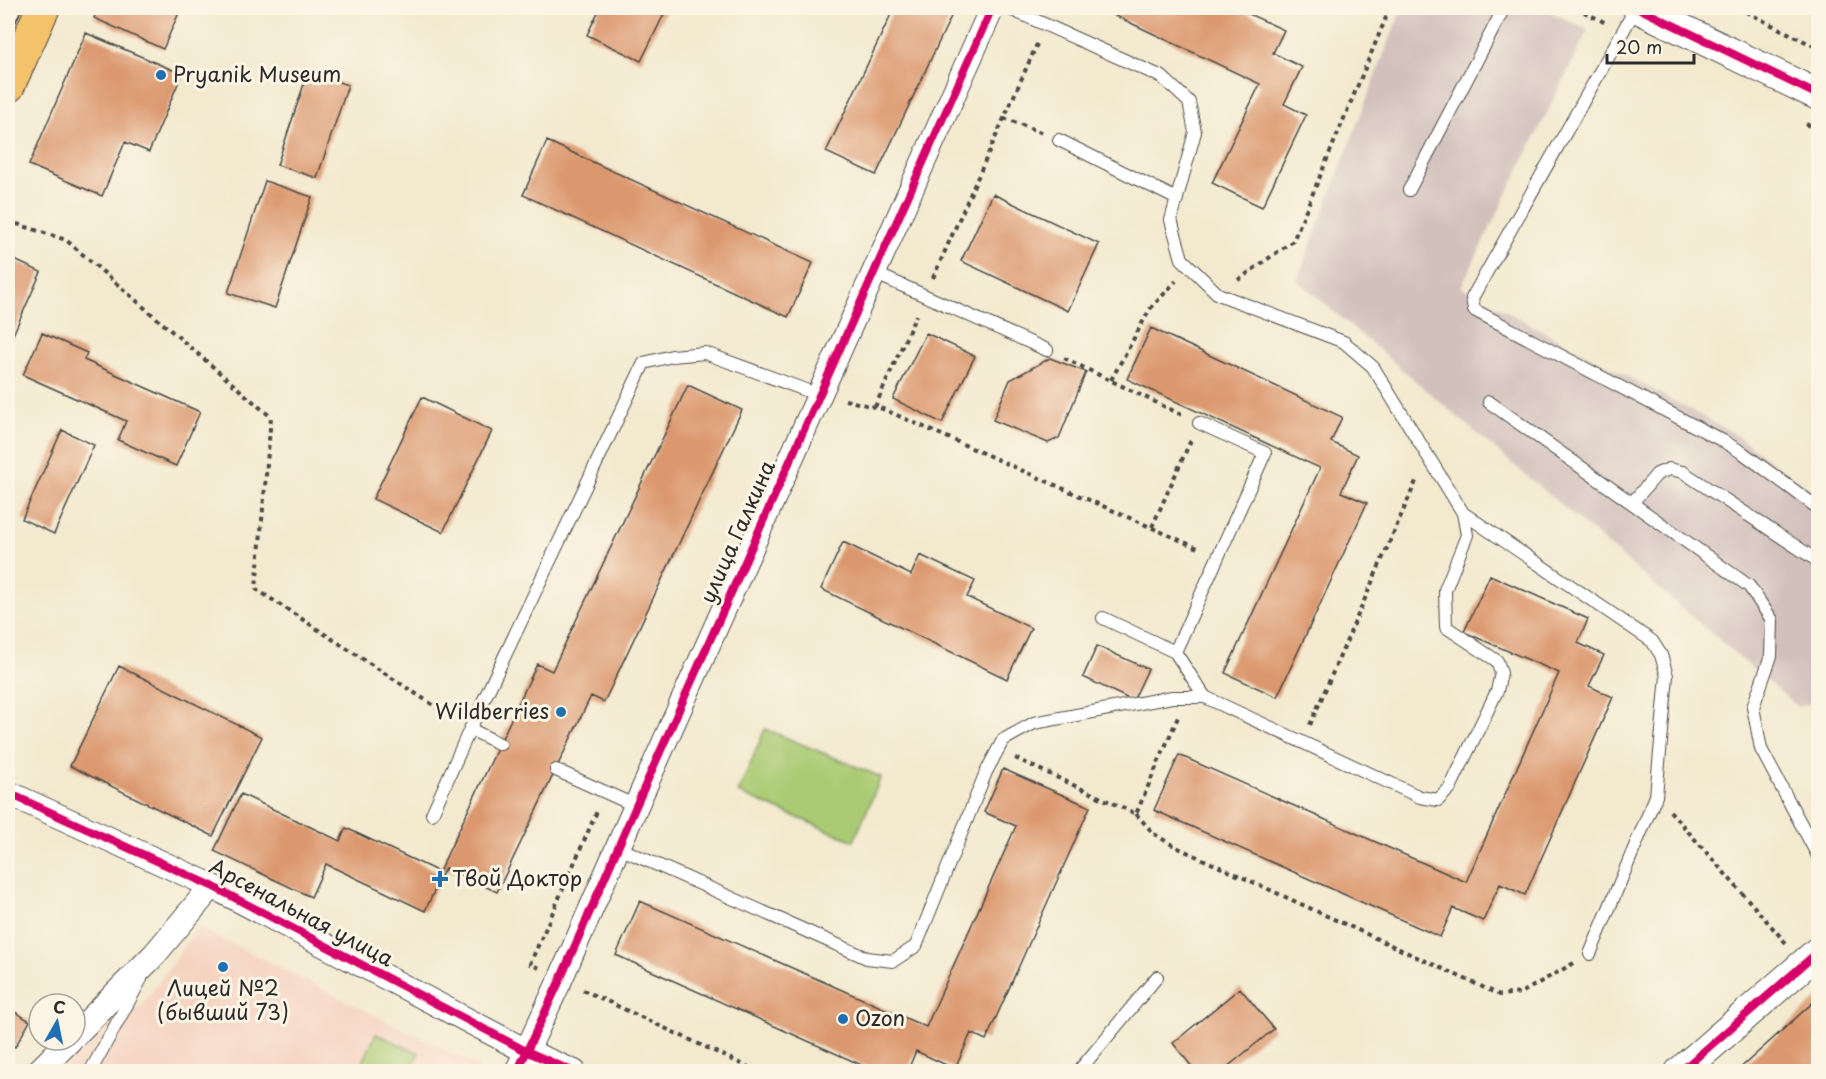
<svg xmlns="http://www.w3.org/2000/svg" width="1826" height="1079" font-family="'Playpen Sans',sans-serif">
  <rect width="100%" height="100%" fill="#fcf5e5"/>
  <filter id="ink" filterUnits="userSpaceOnUse"><feTurbulence type="fractalNoise" baseFrequency=".0167" numOctaves="2"/><feDisplacementMap in="SourceGraphic" scale="12" xChannelSelector="R" yChannelSelector="G"/><feConvolveMatrix kernelMatrix="1 2 1 2 8 2 1 2 1" color-interpolation-filters="sRGB"/></filter>
  <filter id="wash" filterUnits="userSpaceOnUse"><feTurbulence type="fractalNoise" baseFrequency=".008" numOctaves="4" result="noise"/><feDisplacementMap in="SourceGraphic" scale="24" xChannelSelector="R" yChannelSelector="G"/><feGaussianBlur stdDeviation="1.35" result="paint"/><feColorMatrix in="noise" values="0 0 0 0 0 0 0 0 0 0 0 0 0 0 0 0 0 1.4 0 .05"/><feComposite in="paint" operator="in"/></filter>
  <g filter="url(#wash)">
    <rect width="100%" height="100%" fill="#f3e9cf"/>
    <path fill="#f5d3c1" d="M198 927 479 1067 477 1072H61L118 1006 141 1007Z"/>
    <path fill="#d1c0bc" d="M1402 8H1542L1588 30 1461 287 1733 433 1818 496V701L1798 707 1297 280Z"/>
    <path fill="#aacb73" stroke="#6a7b4f" stroke-width="1.5" d="M765 729 881 777 854 841 738 793Z
      M376 1034 419 1053 411 1071H359Z"/>
    <g id="blocks">
      <path fill="#db986e" d="M99 8H181L163 49 94 18Z
        M600 8H667L641 61 587 35Z
        M894 8H955L876 175 826 152Z
        M1099 8H1236L1284 30 1273 53 1302 67 1284 104 1306 115 1262 207 1212 183 1260 84Z
        M86 33 182 74 149 152 125 142 102 196 29 165Z
        M308 72 348 85 317 178 277 165Z
        M547 141 813 263 788 317 523 195Z
        M265 181 312 197 275 308 228 293Z
        M993 194 1099 244 1068 311 961 261Z
        M8 257 41 272 8 346Z
        M1151 328 1342 417 1331 442 1358 455 1341 492 1367 503 1277 697 1225 673 1320 468 1127 379Z
        M42 333 87 353 84 360 200 412 176 466 118 440 126 421 23 375Z
        M926 333 975 356 942 423 893 399Z
        M1050 358 1086 372 1059 438 1048 443 993 420 1010 380Z
        M688 385 742 410 604 702 591 696 497 892 445 868 425 911 326 864 311 897 214 851 241 794 340 841 346 828 439 872 537 664 552 671Z
        M422 397 492 431 443 532 373 499Z
        M62 430 94 445 54 534 22 519Z
        M843 542 911 575 920 555 975 581 967 597 1031 628 1007 679 821 589Z
        M1490 575 1588 619 1578 643 1604 655 1589 686 1613 697 1525 895 1500 884 1483 921 1453 908 1440 937 1154 810 1179 755 1466 882 1559 673 1464 632Z
        M1097 646 1148 669 1133 701 1083 677Z
        M119 666 262 737 213 836 70 766Z
        M1003 769 1090 807 986 1040 971 1033 955 1069 916 1051 907 1072H877L616 955 640 901 926 1027 1016 826 984 812Z
        M1240 988 1274 1029 1221 1072H1196L1173 1043Z
        M1818 998V1065L1811 1072H1736Z
        M8 1008 30 1021 15 1047 8 1043Z"/>
    </g>
  </g>
  <g filter="url(#ink)">
    <use href="#blocks" fill-opacity="0" stroke="#494844" stroke-width="1.5"/>
    <g fill="none" stroke-linecap="round" stroke-linejoin="round">
      <g stroke="#494844" stroke-width="14">
        <path id="service" d="M1636 8 1472 298 1474 310 1723 441 1743 453 1818 508
          M1059 140 1177 199
          M1409 190 1504 8
          M874 273 1047 350
          M1489 402 1749 586 1772 620 1771 656 1753 707 1761 749 1818 856
          M1199 423 1265 453 1175 652 1205 697
          M1632 503 1657 474 1669 469 1683 472 1818 561
          M1463 513 1652 641 1661 655 1667 676 1656 796 1590 954
          M1103 618 1175 652
          M470 729 500 744
          M556 770 636 806
          M432 814 470 729 644 363 672 356 705 353 819 395
          M617 847 867 958 893 961 916 946 986 772 1003 740 1034 723 1172 697H1205L1420 797 1438 800 1450 788 1497 691 1501 673 1497 661 1446 627 1445 590 1467 535 1463 513 1373 367 1344 342 1218 294 1182 259 1171 220 1195 132 1189 102 1162 77 1008 8
          M90 1072 141 979
          M1078 1072 1157 977"/>
      </g>
      <g stroke="#494844" stroke-width="26">
        <path id="minor" d="M8 793 212 886 526 1051 574 1072
          M75 1035 154 955 212 886
          M38 1072 70 1040
          M517 1072 560 980 636 806 992 8"/>
      </g>
      <g stroke="#494844" stroke-width="32">
        <path id="tertiary" d="M1638 8 1818 95
          M1680 1072 1818 952"/>
      </g>
      <g stroke="#494844" stroke-width="35">
        <path id="primary" d="M8 86 43 8"/>
      </g>
      <path stroke="#494844" stroke-width="4" stroke-dasharray="4.5 4.5" stroke-linecap="butt" d="M1576 8 1606 23
        M1738 8 1818 48
        M1004 118 1043 133
        M1806 124 1818 130
        M8 221 66 240 271 417 256 589 453 718
        M933 278 1037 44
        M1238 280 1293 241 1390 8
        M1064 358 1182 415
        M1111 380 1150 309 1176 281
        M845 400 883 409 1200 549
        M875 407 916 315
        M1152 527 1191 440
        M1310 725 1417 479
        M1015 758 1136 814 1178 717
        M1670 811 1786 943
        M1136 814 1154 834 1176 847 1500 995 1521 993 1574 963
        M539 968 530 964 598 809
        M583 990 759 1072"/>
      <use href="#service" stroke="#fff" stroke-width="12"/>
      <use href="#minor" stroke="#fff" stroke-width="24"/>
      <use href="#tertiary" stroke="#fff" stroke-width="30"/>
      <use href="#primary" stroke="#f3c26a" stroke-width="33"/>
      <path stroke="#2b2b2b" stroke-width="1.5" d="M8 39 22 8"/>
      <g stroke="#fcf5e5" stroke-width="11">
        <path id="cycleway" d="M1638 8 1818 95
          M8 793 212 886 526 1051 574 1072
          M517 1072 560 980 636 806 992 8
          M1680 1072 1818 952"/>
      </g>
      <use href="#cycleway" stroke="#d6006c" stroke-width="8"/>
    </g>
  </g>
  <g fill="#1f6fb2" stroke="#fcf5e5" stroke-width="2">
    <circle cx="161" cy="75" r="6"/>
    <circle cx="561" cy="712" r="6"/>
    <path d="M437 870h6v6h6v6h-6v6h-6v-6h-6v-6h6z"/>
    <circle cx="223" cy="967" r="6"/>
    <circle cx="843" cy="1019" r="6"/>
  </g>
  <g text-anchor="middle" stroke-width="6" stroke-linejoin="round" paint-order="stroke">
    <g font-size="21" fill="#2b2b2b" stroke="#fcf5e5" text-anchor="start">
      <text x="173" y="82">Pryanik Museum</text>
      <text x="549" y="719" text-anchor="end">Wildberries</text>
      <text x="452" y="886">Твой Доктор</text>
      <text x="223" y="996" text-anchor="middle">Лицей №2<tspan x="223" dy="24">(бывший 73)</tspan></text>
      <text x="855" y="1026">Ozon</text>
    </g>
    <g font-size="21" fill="#2b2b2b" stroke="#fcf5e5">
      <text transform="translate(738 532) rotate(-66)" y="7">улица Галкина</text>
      <text transform="translate(301 913) rotate(28)" y="7">Арсенальная улица</text>
    </g>
  </g>
  <rect width="1826" height="1079" fill="none" stroke="#fcf5e5" stroke-width="30"/>
  <g transform="translate(57 1022) rotate(9)"><circle r="28" fill="#fcf5e5" stroke="#a8a49b" stroke-width="1.5"/>
  <path d="M0-4.5L10 22L0 15L-10 22Z" fill="#1f6fb2"/>
  <text y="-9" font-size="16" font-weight="bold" text-anchor="middle" fill="#2b2b2b">С</text>
  </g>
  <path d="M1607 54v9h87v-9" fill="none" stroke="#2b2b2b" stroke-width="3"/>
  <text x="1616" y="54" font-size="18" fill="#2b2b2b" stroke="#fcf5e5" stroke-width="4.5" paint-order="stroke">20 m</text>
</svg>
